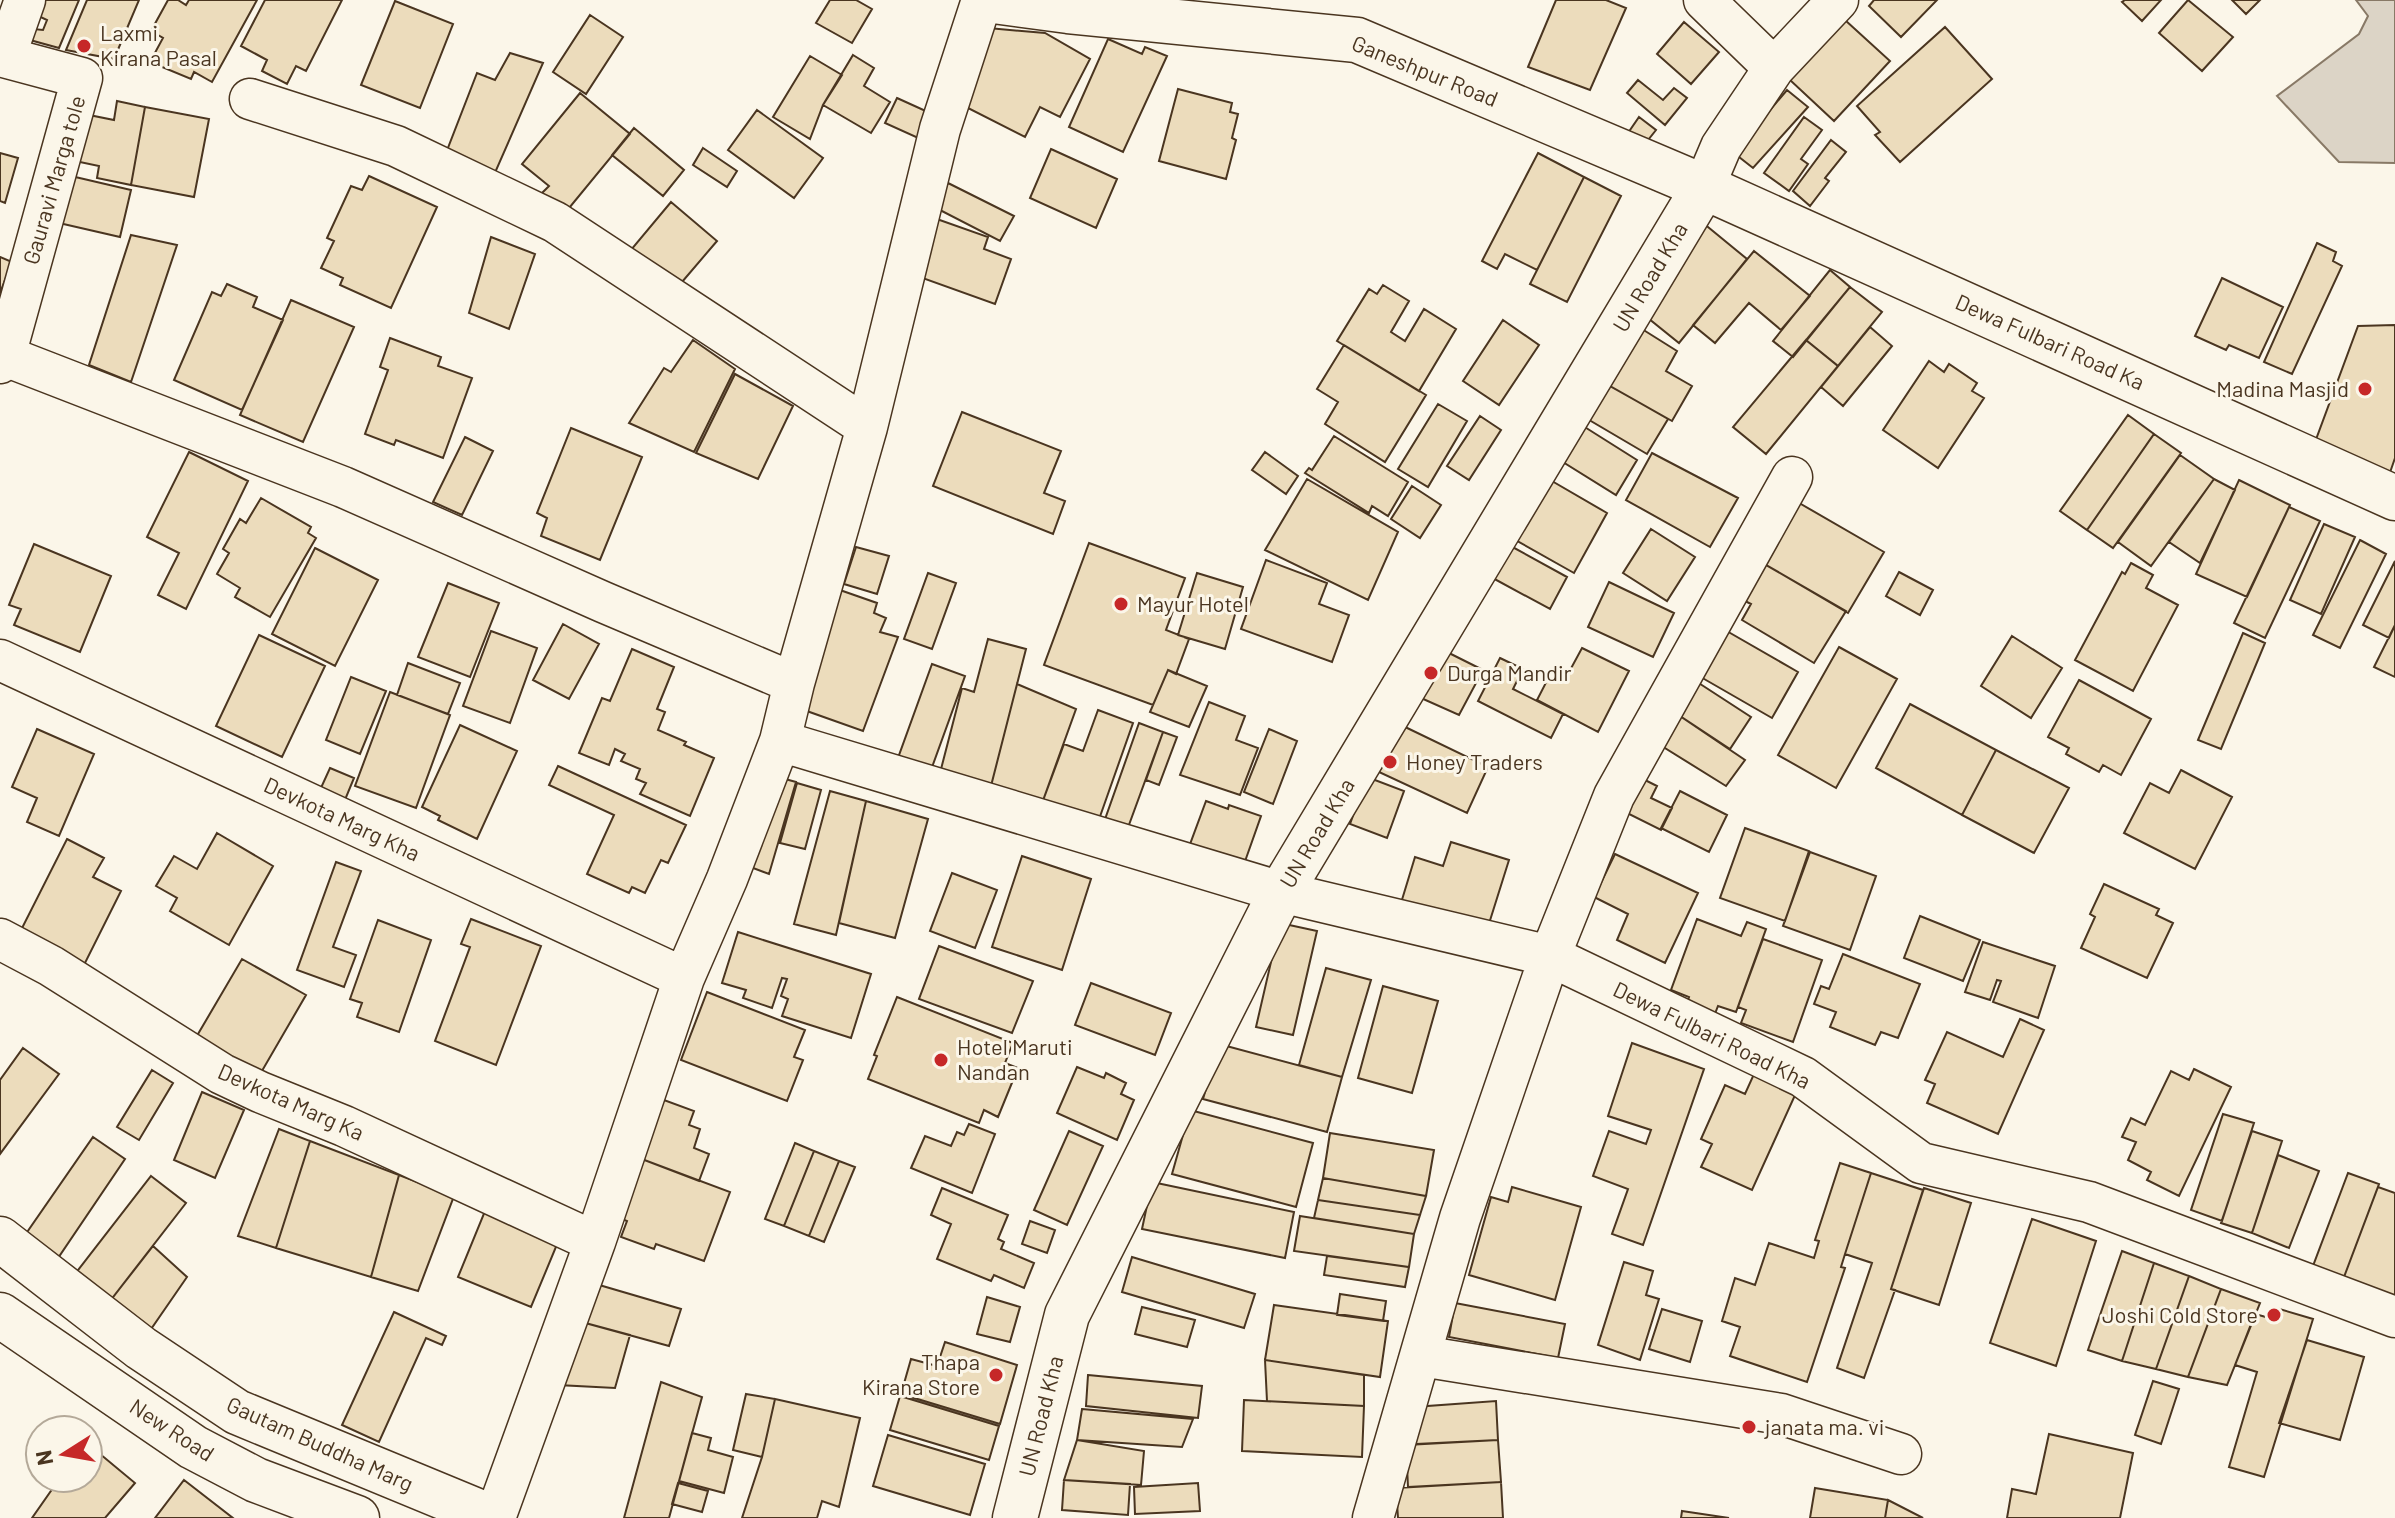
<svg xmlns="http://www.w3.org/2000/svg" width="2395" height="1518" font-family="Barlow,sans-serif">
  <rect width="100%" height="100%" fill="#fbf6e9"/>
  <path fill="#dcd4c6" stroke="#887966" stroke-width="2" d="M2356 0H2395V163L2339 162 2277 96 2359 34 2368 16Z"/>
  <path fill="#ecdcbc" stroke="#4a3520" stroke-width="2" d="M33 0H79L59 48 19 37 23 28 43 30 47 20 28 11Z
    M87 0H139L114 59 66 50Z
    M168 0H178L186 5 189 0H257L212 82 194 72 191 79 150 62 163 38 151 31Z
    M265 0H342L306 71 296 66 287 84 262 71 267 60 241 46Z
    M830 0H856L872 9 852 43 816 23Z
    M1556 0H1606L1626 8 1590 90 1528 67Z
    M1874 0H1937L1901 37 1869 6Z
    M2125 0H2161L2142 21 2122 2Z
    M2188 0 2233 37 2202 71 2159 33Z
    M2232 0H2260L2246 14Z
    M395 1 453 24 420 108 361 85Z
    M590 15 623 37 586 94 553 72Z
    M1845 20 1890 61 1834 121 1790 80Z
    M1684 22 1719 52 1691 84 1657 54Z
    M1945 27 1992 79 1900 162 1875 135 1880 132 1857 106Z
    M988 28 1045 33 1090 59 1060 117 1040 107 1025 137 962 105Z
    M1108 39 1142 54 1145 47 1167 56 1123 152 1069 127Z
    M510 53 543 63 494 175 446 153 477 73 495 80Z
    M853 55 874 68 864 86 890 102 871 133 823 105Z
    M810 56 842 75 823 105 810 139 773 117Z
    M1638 80 1663 100 1674 88 1687 98 1665 125 1627 93Z
    M1178 89 1232 103 1230 112 1238 114 1232 138 1236 140 1226 179 1159 161Z
    M1787 90 1808 107 1753 168 1734 153Z
    M580 93 630 134 565 213 542 193 549 186 522 164Z
    M897 98 939 117 927 142 885 123Z
    M117 101 145 107 131 185 97 178 99 166 75 161 84 114 114 120Z
    M145 107 209 119 194 197 131 185Z
    M757 110 823 158 794 198 728 150Z
    M1639 117 1656 130 1644 145 1628 133Z
    M1804 117 1822 130 1801 159 1808 164 1789 191 1764 173Z
    M634 128 684 170 663 196 612 155Z
    M1831 140 1846 152 1825 178 1829 181 1810 206 1793 191Z
    M703 148 737 171 727 187 693 165Z
    M1051 149 1117 179 1096 228 1030 198Z
    M0 153 18 158 5 203 0 201Z
    M1538 153 1584 177 1537 270 1505 254 1497 269 1482 261Z
    M71 176 131 190 120 237 59 223Z
    M369 176 437 207 391 308 340 285 343 278 321 268 334 241 327 238 351 186 362 190Z
    M1584 177 1621 196 1567 302 1530 284Z
    M948 183 1014 216 1000 241 936 208Z
    M671 202 717 241 676 289 630 251Z
    M934 218 988 237 984 249 1011 259 995 304 914 275Z
    M1697 218 1747 259 1679 343 1638 310Z
    M131 235 177 245 131 382 89 365Z
    M491 237 535 254 509 329 469 313Z
    M2317 243 2336 252 2333 261 2342 266 2292 374 2264 362Z
    M1754 251 1810 296 1781 330 1749 303 1715 343 1693 325Z
    M0 257 12 262 0 293Z
    M1830 270 1850 287 1793 357 1773 341Z
    M2222 278 2283 307 2259 358 2229 345 2226 350 2195 336Z
    M227 284 257 297 253 307 283 320 242 410 174 380 212 292 221 296Z
    M1383 285 1409 301 1391 332 1405 341 1424 309 1456 329 1419 391 1337 341 1369 289 1377 294Z
    M1850 287 1882 312 1838 366 1806 340Z
    M291 300 354 327 303 442 240 415Z
    M1503 320 1539 345 1499 405 1463 381Z
    M1634 324 1677 351 1666 371 1692 386 1672 421 1603 382Z
    M2395 325V458L2386 484 2311 453 2358 326Z
    M1870 327 1892 346 1843 406 1821 387Z
    M390 338 441 357 438 366 472 378 443 458 396 440 394 445 365 434 388 370 380 367Z
    M693 340 735 369 694 452 629 423 664 368 671 372Z
    M1806 340 1838 366 1766 454 1733 427Z
    M1344 345 1426 395 1385 462 1325 424 1338 402 1317 389Z
    M1929 361 1944 372 1949 364 1977 383 1972 391 1984 398 1938 468 1883 430Z
    M735 374 793 406 758 479 696 453Z
    M1603 382 1668 419 1647 454 1579 414Z
    M1438 404 1467 421 1428 487 1398 469Z
    M962 412 1061 451 1044 493 1065 501 1053 534 933 486Z
    M2128 415 2154 434 2087 530 2060 511Z
    M1480 416 1501 430 1469 480 1447 466Z
    M1572 419 1637 460 1616 495 1550 454Z
    M571 428 642 457 600 560 541 536 547 518 537 513Z
    M2154 434 2181 453 2113 548 2087 530Z
    M1334 436 1408 482 1388 516 1372 506 1369 513 1305 473 1309 468 1312 470Z
    M465 437 493 451 462 515 433 502Z
    M189 452 248 481 186 609 158 595 179 553 147 537Z
    M1265 452 1298 476 1286 494 1252 470Z
    M1652 453 1738 498 1710 547 1626 500Z
    M2180 455 2214 479 2151 566 2118 542Z
    M1545 477 1607 513 1574 573 1512 538Z
    M1307 479 1398 532 1368 600 1265 550Z
    M2214 479 2235 490 2200 563 2169 542Z
    M2239 480 2290 505 2247 597 2196 574Z
    M1412 486 1441 505 1420 538 1391 519Z
    M261 498 311 527 308 533 316 538 270 617 235 597 240 588 217 574 229 553 223 549 240 519 246 523Z
    M1794 500 1884 552 1848 613 1761 562Z
    M2289 507 2320 521 2265 638 2234 623Z
    M2324 524 2355 537 2321 614 2290 600Z
    M1651 529 1695 557 1667 601 1623 573Z
    M2360 540 2386 554 2340 648 2313 635Z
    M1089 543 1185 578 1166 630 1189 639 1176 674 1168 670 1153 705 1044 665Z
    M34 544 111 576 80 652 14 625 21 609 9 605Z
    M1507 544 1567 577 1550 609 1489 576Z
    M856 547 889 556 877 594 844 584Z
    M315 548 378 580 335 666 272 634Z
    M1266 560 1327 583 1319 604 1349 615 1332 662 1241 629Z
    M2395 561V625L2389 638 2363 625Z
    M1761 562 1846 611 1814 663 1742 620 1751 604 1739 598Z
    M2131 563 2153 575 2146 588 2178 605 2133 691 2075 660 2122 572 2125 574Z
    M1899 572 1933 590 1920 615 1886 596Z
    M928 573 956 583 932 649 904 639Z
    M1197 573 1243 587 1225 649 1178 635Z
    M1609 582 1674 613 1653 657 1588 627Z
    M448 583 499 603 470 677 418 657Z
    M837 589 877 603 874 613 886 618 880 632 898 637 863 731 804 710Z
    M563 624 599 644 569 699 533 680Z
    M2395 625V677L2374 667Z
    M1718 626 1798 672 1772 718 1692 672Z
    M491 631 537 648 510 723 463 706Z
    M2243 633 2265 643 2221 749 2198 740Z
    M259 635 325 666 282 757 216 726Z
    M2012 636 2062 668 2031 718 1981 686Z
    M988 639 1026 649 991 786 940 773 962 688 974 692Z
    M1839 647 1897 679 1836 788 1778 755Z
    M1582 648 1629 671 1598 732 1537 700 1554 667 1568 674Z
    M632 649 674 667 657 709 665 712 658 730 686 742 684 745 714 758 690 816 640 794 646 783 636 779 640 769 621 761 625 754 615 749 609 765 579 753 602 698 610 701Z
    M1441 649 1483 670 1459 715 1412 694Z
    M1500 658 1523 669 1513 689 1563 714 1551 738 1478 701Z
    M408 663 460 683 448 714 397 695Z
    M932 664 965 676 931 770 898 758Z
    M1168 670 1207 686 1189 727 1150 712Z
    M351 677 386 691 360 754 326 740Z
    M1691 678 1751 717 1730 749 1671 710Z
    M2079 680 2151 719 2121 775 2103 765 2099 772 2066 754 2069 748 2048 737Z
    M1017 684 1076 709 1041 806 991 786Z
    M390 692 450 715 416 808 355 786Z
    M1209 702 1245 716 1236 740 1258 748 1240 795 1180 775Z
    M1910 704 1996 750 1962 815 1876 768Z
    M1098 710 1133 723 1097 825 1041 806 1064 744 1083 751Z
    M1671 710 1745 760 1726 786 1652 740Z
    M1139 723 1163 732 1126 833 1103 825Z
    M460 725 517 751 477 839 438 820 440 816 422 807Z
    M1401 725 1488 767 1467 813 1379 772Z
    M37 729 94 754 59 836 27 822 37 798 12 787Z
    M1269 729 1297 741 1273 804 1244 792Z
    M1163 732 1177 737 1159 785 1146 780Z
    M1996 750 2069 788 2034 853 1962 815Z
    M558 766 686 825 668 863 661 860 645 893 632 887 629 893 587 874 614 815 549 785Z
    M330 768 354 778 340 812 315 801Z
    M2181 770 2232 797 2195 869 2124 833 2150 783 2169 793Z
    M1629 772 1657 786 1651 798 1672 808 1661 830 1613 806Z
    M767 774 796 782 769 874 737 862Z
    M1367 777 1404 791 1387 838 1350 824Z
    M797 783 821 790 805 849 780 843Z
    M830 791 866 801 836 935 794 924Z
    M1680 791 1727 815 1709 852 1661 828Z
    M866 801 928 819 895 938 839 923Z
    M1206 801 1228 809 1229 805 1261 816 1243 867 1189 847Z
    M1745 828 1809 851 1785 921 1720 898Z
    M217 833 273 866 229 945 170 911 177 898 156 886 174 856 197 869Z
    M67 839 104 858 93 877 121 891 83 967 19 934Z
    M1451 842 1509 860 1487 930 1401 903 1415 857 1443 866Z
    M1810 852 1876 876 1850 950 1783 926Z
    M1615 854 1698 893 1665 963 1617 940 1628 914 1594 897Z
    M1022 856 1091 879 1062 970 992 947Z
    M336 862 361 871 333 947 356 955 344 987 297 970Z
    M952 873 997 890 975 948 930 931Z
    M2104 884 2159 909 2156 915 2173 923 2147 978 2081 948 2095 917 2090 914Z
    M1920 916 1980 940 1963 981 1904 958Z
    M471 919 541 946 496 1065 435 1041 470 947 461 944Z
    M1697 919 1741 936 1747 922 1766 929 1736 1012 1718 1006 1711 1024 1683 1014 1689 997 1671 990Z
    M378 920 431 940 399 1032 357 1017 362 1003 350 999Z
    M1280 923 1317 931 1293 1035 1256 1027Z
    M738 932 871 974 851 1038 782 1016 788 999 781 996 787 979 782 978 772 1008 743 998 746 990 722 983Z
    M1763 939 1822 960 1793 1042 1741 1023 1746 1010 1738 1007Z
    M1983 942 2055 966 2038 1018 1993 1002 2001 981 1997 980 1990 1000 1965 992Z
    M939 946 1033 981 1012 1033 919 999Z
    M1843 954 1920 984 1898 1038 1881 1032 1875 1045 1830 1027 1836 1012 1814 1004 1821 986 1829 989Z
    M242 959 306 995 255 1083 191 1046Z
    M1326 968 1371 980 1342 1077 1299 1065Z
    M1091 983 1171 1013 1155 1055 1075 1025Z
    M1383 986 1438 1001 1412 1093 1358 1078Z
    M707 992 805 1030 794 1057 803 1060 787 1101 681 1060Z
    M897 997 1013 1043 1005 1063 1018 1068 998 1117 984 1110 979 1123 868 1079 877 1056 874 1055Z
    M2020 1019 2044 1030 1998 1134 1927 1103 1935 1084 1925 1080 1947 1032 2003 1057Z
    M1632 1043 1704 1069 1643 1245 1612 1234 1628 1189 1593 1176 1609 1131 1646 1144 1651 1130 1608 1116Z
    M1219 1044 1342 1077 1327 1132 1203 1099Z
    M23 1048 59 1074 0 1154V1080Z
    M1077 1067 1104 1078 1106 1073 1126 1083 1121 1094 1134 1100 1117 1140 1057 1113Z
    M2194 1069 2231 1087 2179 1196 2147 1180 2151 1172 2128 1160 2136 1142 2122 1137 2131 1118 2145 1125 2171 1071 2189 1080Z
    M152 1070 173 1083 139 1140 117 1127Z
    M1754 1074 1796 1093 1752 1190 1701 1167 1712 1144 1701 1139 1725 1085 1745 1094Z
    M202 1092 244 1110 215 1178 174 1160Z
    M653 1096 694 1111 689 1125 700 1129 694 1148 709 1154 699 1181 631 1155Z
    M1190 1110 1313 1143 1296 1207 1172 1174Z
    M2223 1114 2254 1123 2222 1221 2191 1210Z
    M969 1124 995 1134 972 1193 911 1168 925 1136 951 1146 957 1132 964 1135Z
    M279 1129 310 1141 276 1248 238 1236Z
    M1069 1131 1103 1146 1067 1225 1034 1210Z
    M2252 1131 2282 1141 2252 1233 2221 1223Z
    M1330 1133 1434 1150 1426 1196 1323 1178Z
    M93 1137 125 1159 56 1261 23 1238Z
    M310 1141 399 1175 371 1277 276 1248Z
    M795 1143 814 1151 784 1226 765 1219Z
    M814 1151 839 1161 809 1236 784 1226Z
    M631 1155 730 1192 704 1261 656 1244 654 1249 621 1237 627 1221 610 1214Z
    M2278 1155 2319 1171 2289 1248 2252 1233Z
    M839 1161 855 1167 824 1242 809 1236Z
    M1840 1163 1871 1173 1845 1254 1841 1267 1845 1268 1807 1382 1730 1356 1740 1327 1722 1321 1735 1278 1755 1285 1769 1243 1814 1258 1819 1241 1815 1240Z
    M1871 1173 1923 1190 1891 1289 1895 1290 1864 1378 1837 1368 1872 1263 1845 1254Z
    M2348 1173 2379 1184 2344 1277 2313 1266Z
    M399 1175 454 1196 418 1291 371 1277Z
    M151 1176 186 1203 110 1301 75 1274Z
    M1323 1178 1426 1196 1420 1215 1318 1200Z
    M1152 1182 1294 1212 1285 1258 1142 1229Z
    M1512 1187 1581 1207 1555 1300 1469 1275 1491 1197 1508 1202Z
    M2378 1187 2395 1193V1297L2344 1277Z
    M942 1188 1008 1215 998 1239 1004 1242 1001 1249 1034 1263 1024 1288 994 1275 991 1281 937 1259 951 1224 931 1215Z
    M1924 1188 1971 1203 1939 1305 1891 1289Z
    M1318 1200 1420 1215 1414 1234 1314 1218Z
    M485 1211 558 1242 531 1307 458 1277Z
    M1300 1216 1414 1234 1409 1267 1294 1251Z
    M2032 1219 2096 1241 2056 1366 1990 1343Z
    M1030 1221 1055 1230 1047 1253 1022 1244Z
    M153 1246 187 1277 149 1332 110 1301Z
    M2122 1251 2154 1263 2122 1361 2088 1350Z
    M1327 1256 1409 1267 1405 1287 1324 1275Z
    M1132 1257 1255 1294 1244 1328 1122 1292Z
    M1624 1262 1653 1271 1646 1295 1659 1299 1640 1360 1598 1345Z
    M2154 1263 2189 1276 2156 1369 2122 1361Z
    M2189 1276 2221 1289 2188 1377 2156 1369Z
    M589 1282 681 1309 669 1346 578 1321Z
    M2221 1289 2260 1303 2227 1385 2188 1377Z
    M1340 1294 1386 1301 1383 1321 1337 1315Z
    M987 1297 1020 1307 1010 1342 977 1334Z
    M1455 1303 1565 1324 1558 1358 1449 1337Z
    M1274 1305 1388 1321 1380 1377 1265 1360Z
    M1142 1307 1195 1320 1187 1347 1135 1334Z
    M2276 1308 2313 1319 2264 1477 2229 1467 2257 1372 2235 1365 2255 1314 2273 1319Z
    M1662 1309 1702 1321 1690 1362 1649 1349Z
    M394 1312 446 1336 442 1345 426 1338 379 1442 342 1425Z
    M578 1321 630 1335 615 1388 558 1385Z
    M2307 1340 2364 1357 2340 1440 2279 1423Z
    M945 1342 1017 1365 1000 1424 901 1394 911 1359 937 1366Z
    M1265 1360 1364 1375V1406L1267 1401Z
    M1088 1375 1202 1386 1198 1418 1086 1406Z
    M2153 1381 2179 1389 2161 1444 2135 1435Z
    M661 1382 702 1397 669 1518H624Z
    M746 1394 775 1399 762 1457 733 1450Z
    M900 1396 999 1426 989 1460 890 1430Z
    M775 1399 860 1418 839 1507 822 1501 817 1518H742L762 1457Z
    M1244 1400 1364 1406 1362 1457 1242 1451Z
    M1496 1401 1498 1440 1416 1444 1414 1407Z
    M1082 1409 1193 1419 1182 1447 1077 1440Z
    M692 1433 711 1438 708 1450 733 1457 724 1493 679 1481Z
    M2049 1434 2133 1453 2120 1518H2007L2012 1489 2036 1494Z
    M888 1435 985 1464 970 1515 873 1486Z
    M1077 1440 1144 1451 1141 1485 1064 1480Z
    M1498 1440 1501 1482 1408 1487 1406 1445Z
    M88 1444 135 1483 105 1518H32L60 1478H88Z
    M184 1480 233 1518H155Z
    M1064 1480 1130 1484 1128 1515 1062 1510Z
    M1501 1482 1503 1518H1398L1396 1488Z
    M678 1483 708 1491 702 1512 672 1504Z
    M1198 1483 1200 1511 1135 1514 1134 1487Z
    M1815 1488 1888 1500 1885 1518H1810Z
    M1888 1500 1923 1518H1885Z
    M1682 1511 1729 1518H1681Z"/>
  <g fill="none" stroke-linecap="round" stroke-linejoin="round">
    <g stroke="#4a3520" stroke-width="43">
      <path id="street" d="M1704 0 1774 68
        M0 56 82 78 5 356 0 363
        M5 57 25 0
        M250 99 396 146 555 222 867 427
        M1704 187 1721 147 1774 68 1838 0
        M0 354 343 487 603 602 794 683
        M0 660 684 978
        M780 741 1281 892 1550 956 1803 1077 1921 1163 2089 1202 2395 1317
        M0 939 51 966 222 1074 260 1092 344 1126 595 1242
        M1421 1356 1781 1414 1901 1454
        M495 1518 595 1242 684 978 727 879 780 741 794 683 867 427 940 129 982 0
        M1373 1518 1460 1218 1550 956 1614 796 1792 477"/>
    </g>
    <g stroke="#4a3520" stroke-width="47">
      <path id="secondary" d="M986 0 1068 11 1357 40 1704 187 2395 498
        M1015 1518 1067 1315 1281 892 1704 187"/>
    </g>
    <g stroke="#4a3520" stroke-width="47">
      <path id="primary" d="M0 1239 141 1348 237 1412 494 1518
        M0 1315 193 1447 256 1480 357 1518"/>
    </g>
    <use href="#street" stroke="#fbf6e9" stroke-width="40"/>
    <use href="#secondary" stroke="#fbf6e9" stroke-width="44"/>
    <use href="#primary" stroke="#fbf6e9" stroke-width="44"/>
  </g>
  <g fill="#c62828" stroke="#fbf6e9" stroke-width="3">
    <circle cx="84" cy="46" r="8"/>
    <circle cx="2365" cy="389" r="8"/>
    <circle cx="1121" cy="604" r="8"/>
    <circle cx="1431" cy="673" r="8"/>
    <circle cx="1390" cy="762" r="8"/>
    <circle cx="941" cy="1060" r="8"/>
    <circle cx="2274" cy="1315" r="8"/>
    <circle cx="996" cy="1375" r="8"/>
    <circle cx="1749" cy="1427" r="8"/>
  </g>
  <g text-anchor="middle" stroke-width="6" stroke-linejoin="round" paint-order="stroke">
    <g font-size="22" fill="#4a3520" stroke="#fbf6e9" text-anchor="start">
      <text x="100" y="41">Laxmi<tspan x="100" dy="25">Kirana Pasal</tspan></text>
      <text x="2349" y="397" text-anchor="end">Madina Masjid</text>
      <text x="1137" y="612">Mayur Hotel</text>
      <text x="1447" y="681">Durga Mandir</text>
      <text x="1406" y="770">Honey Traders</text>
      <text x="957" y="1055">Hotel Maruti<tspan x="957" dy="25">Nandan</tspan></text>
      <text x="2258" y="1323" text-anchor="end">Joshi Cold Store</text>
      <text x="980" y="1370" text-anchor="end">Thapa<tspan x="980" dy="25">Kirana Store</tspan></text>
      <text x="1765" y="1435">janata ma. vi</text>
    </g>
    <g font-size="22" fill="#4a3520" stroke="#fbf6e9">
      <text transform="translate(1425 71) rotate(22)" y="8">Ganeshpur Road</text>
      <text transform="translate(54 180) rotate(-74)" y="8">Gauravi Marga tole</text>
      <text transform="translate(1650 277) rotate(-59)" y="8">UN Road Kha</text>
      <text transform="translate(2050 342) rotate(24)" y="8">Dewa Fulbari Road Ka</text>
      <text transform="translate(342 819) rotate(25)" y="8">Devkota Marg Kha</text>
      <text transform="translate(1317 833) rotate(-59)" y="8">UN Road Kha</text>
      <text transform="translate(1712 1035) rotate(26)" y="8">Dewa Fulbari Road Kha</text>
      <text transform="translate(291 1102) rotate(24)" y="8">Devkota Marg Ka</text>
      <text transform="translate(1041 1416) rotate(-76)" y="8">UN Road Kha</text>
      <text transform="translate(172 1430) rotate(33)" y="8">New Road</text>
      <text transform="translate(320 1444) rotate(24)" y="8">Gautam Buddha Marg</text>
    </g>
  </g>
  <g transform="translate(64 1454) rotate(259)"><circle r="38" fill="#fbf6e9" stroke="#b4a999" stroke-width="2"/>
  <path d="M0-6L14 30L0 20L-14 30Z" fill="#c62828"/>
  <text y="-12" font-size="22" font-weight="bold" text-anchor="middle" fill="#4a3520">N</text>
  </g>
</svg>
